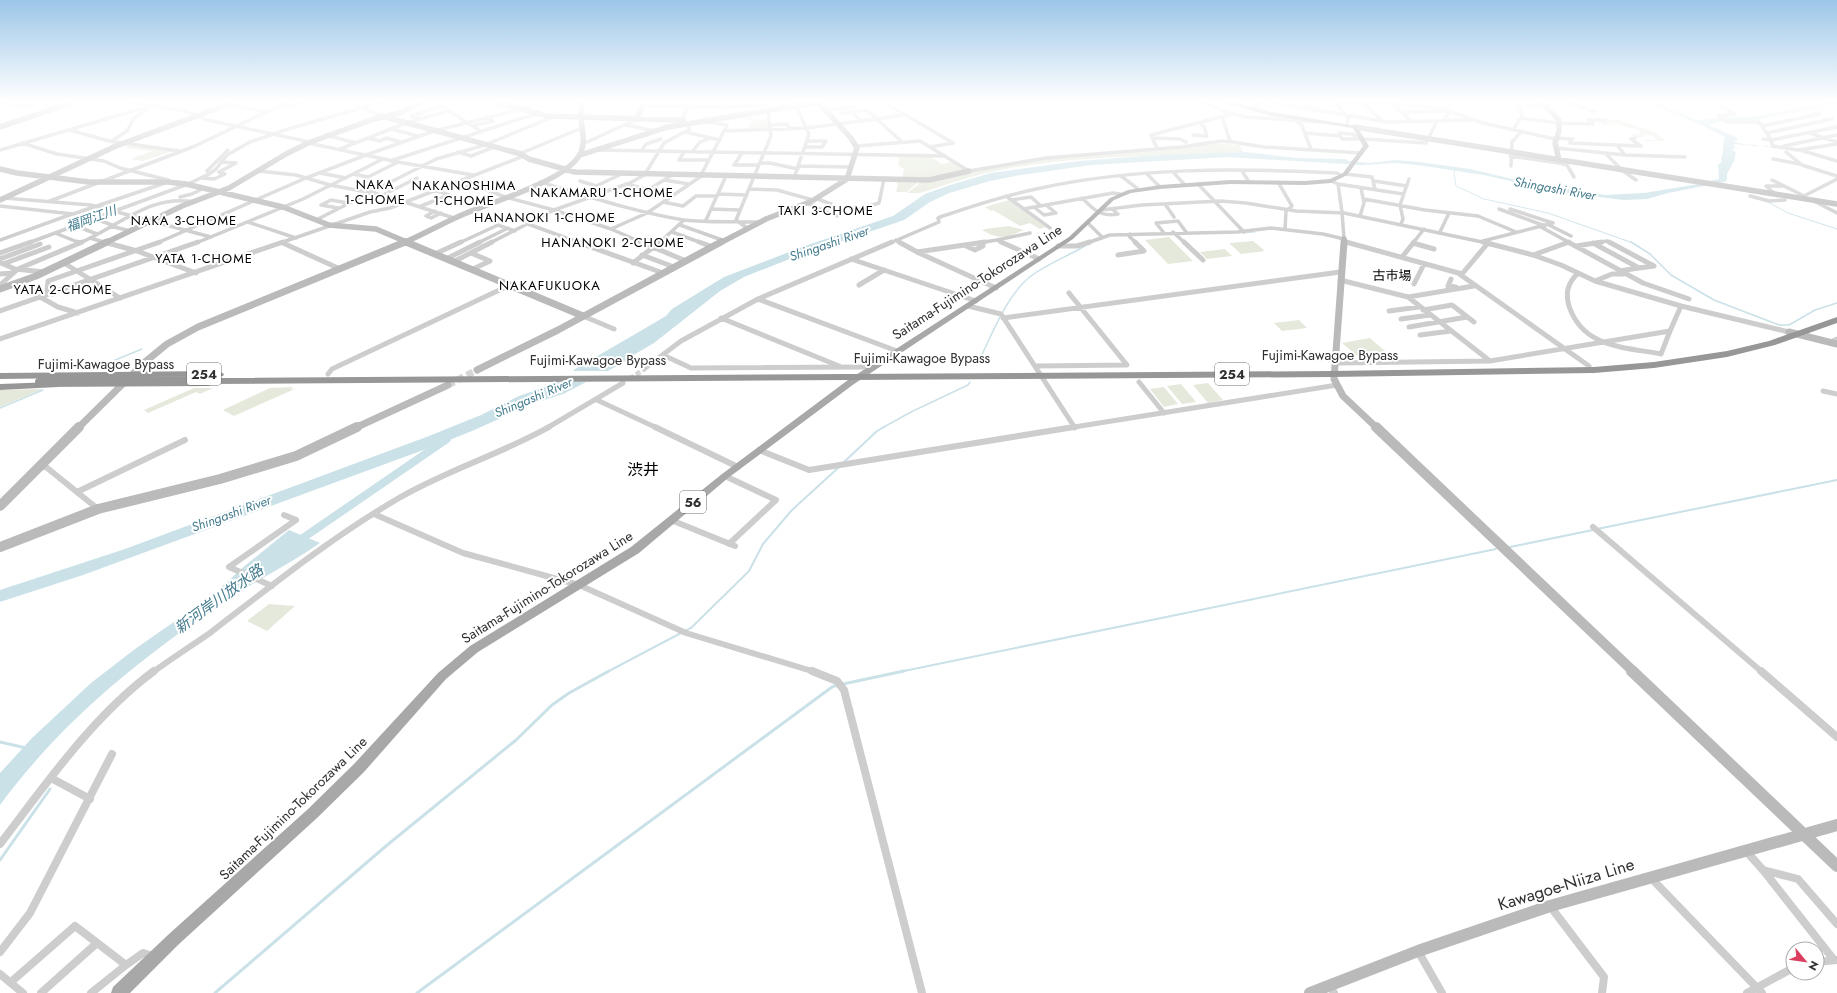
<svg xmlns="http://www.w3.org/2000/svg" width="1837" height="993" font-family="Jost,'Noto Sans JP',sans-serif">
  <rect width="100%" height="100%" fill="#fff"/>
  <path fill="#e5e9dc" d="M750 117 752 118 753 119H767L769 128 747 129 751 125 749 123 753 121 743 119Z
    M1617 119 1654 132 1666 141H1646L1644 140H1657L1653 136 1644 134 1643 137 1636 138 1631 134H1640L1639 130C1632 126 1627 130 1619 124L1604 125 1597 122 1602 120 1609 123 1607 120Z
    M1213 143 1240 145 1243 152C1161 157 1077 154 996 171 970 176 945 185 920 193H907L918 185 919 181 1018 162Z
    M133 145 172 151 143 161 131 159 152 151 125 148Z
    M898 156H929L942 164 952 162 966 170 929 179 902 178 904 169 899 166Z
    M897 181 918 182 907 192H896L898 184H897Z
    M1009 200 1045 227 1040 229 1030 223 1020 226 993 210 991 211 985 207Z
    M1009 226 1024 230C1006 238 1000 240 982 230 992 227 999 228 1009 226Z
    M1169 237 1193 261 1168 264 1145 240Z
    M1253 241 1265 251 1241 254 1229 243Z
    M1225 249 1232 256 1207 259 1200 252Z
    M1299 320 1307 328 1282 331 1274 323Z
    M1370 338 1393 358V359L1362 360 1342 343Z
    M1208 383 1223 400 1208 403 1193 385Z
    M1181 384 1196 402 1182 404 1167 386Z
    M293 387 290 390 297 388 234 416 223 410 270 388Z
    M1164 387 1178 404 1164 407 1150 389Z
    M194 388H213L200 394 196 392 148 413 144 410Z
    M43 389 0 407V390Z
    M269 604 295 606 267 631 247 621Z"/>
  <path fill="#cae1e8" d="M1642 101 1661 103 1663 105H1662L1663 106 1695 119 1701 120 1717 119 1722 121 1708 125 1736 137 1738 139 1734 142 1753 146 1734 144 1735 148 1732 150 1736 152 1734 161 1727 174V180L1724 182 1668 193 1647 199 1624 200 1564 193 1484 175 1417 165 1395 163 1362 165 1227 157 1091 165 1015 176 990 181 949 193 930 202 904 220 787 260 744 277 720 291 654 343 630 357 621 364 563 394 532 404 472 431 437 445 83 575 0 602V590L125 549 429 436 481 415 519 396 554 384 577 368 666 316 672 309 724 277 805 246 893 216 925 194 950 185 991 173 1079 161 1160 155 1245 152 1297 158 1345 159 1349 161 1370 163 1396 160 1419 162 1470 169 1529 183 1605 195 1644 193 1693 185 1719 179 1718 165 1722 161 1721 159C1724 152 1722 143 1725 137L1699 124Z
    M289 530 320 543C290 564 257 580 227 600 139 659 63 720 0 805V773L32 738 91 683 135 649 214 594 241 569Z"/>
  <path fill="#fff" d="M569 371H614L592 382H552Z"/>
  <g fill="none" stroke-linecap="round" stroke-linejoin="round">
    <path stroke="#cae1e8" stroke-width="1" d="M1751 145 1758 146
      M1764 146 1775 148
      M1456 170 1454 172 1456 186 1484 199 1548 213 1633 243
      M1768 202 1788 213 1837 229
      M1244 233 1255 232"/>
    <path stroke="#cae1e8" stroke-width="1.5" d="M1631 242 1650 254 1671 275 1714 300 1779 325H1789L1815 310 1837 303
      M977 365C991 337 1006 295 1031 276 1047 264 1068 256 1085 246
      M91 370 142 349
      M0 408 43 390
      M882 428 911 412 968 385 970 382"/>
    <path stroke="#cae1e8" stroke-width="2" d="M844 462 877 431 884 427
      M1597 529 1837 480
      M1510 547 1593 530
      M685 631 691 628 749 571 763 544 792 510 838 468
      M607 672 681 633
      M899 672 1496 549"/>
    <path stroke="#cae1e8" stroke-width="3" d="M843 684 904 671
      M0 742 26 748
      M0 860 50 789
      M215 993 386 846 516 740 552 705 569 693 609 671
      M417 993 832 687 837 685"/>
    <path stroke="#cae1e8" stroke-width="8" d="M297 542 447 439"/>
    <path fill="#cae1e8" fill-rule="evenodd" d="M1831 101H1837V104L1757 120 1704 123 1701 121 1704 119 1757 116Z"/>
    <path stroke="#d6d6d6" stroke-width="5" stroke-dasharray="5 2.5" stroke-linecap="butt" d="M630 379 644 369"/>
    <path stroke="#d6d6d6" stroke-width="7" stroke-dasharray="7 3.5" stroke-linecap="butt" d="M448 385 477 370"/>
    <path stroke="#cdcdcd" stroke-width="3.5" d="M124 101 186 111 207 120 310 142
      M345 101 382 116
      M434 101 482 132
      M564 101 582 103
      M791 101 796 106 809 134 794 178
      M882 101 953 143 930 147
      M1200 101 1225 112 1247 117 1322 122
      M1264 101 1387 122 1472 120
      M1306 101 1313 110
      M1334 101 1348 118 1347 126
      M1451 101 1447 109 1449 111 1483 123 1555 139
      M1511 101 1520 109 1522 116 1513 130
      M1565 101 1595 112
      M1713 101 1734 114 1718 116 1728 122H1759L1769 136 1773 146 1798 150 1837 144
      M0 103 25 106 39 101
      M1336 103H1391L1411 121
      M1363 103 1381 120
      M1391 103 1447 109
      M230 105 267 112
      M1516 105H1545
      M641 106 729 107 767 105
      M284 107 306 101
      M523 109 541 101
      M1252 109 1263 101
      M824 110 854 107 856 111 867 110 902 142
      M1400 112 1449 111 1444 121
      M841 113 852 112 861 121
      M1222 117 1230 141
      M1521 118 1559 123 1593 124 1588 120H1606
      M420 119 411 116 441 106
      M682 120 690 101
      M1297 121 1302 126 1311 149
      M626 125 655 131
      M769 125 787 124 790 129
      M472 126 493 121 487 117
      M1762 126 1820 114 1816 112
      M392 129 418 136
      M70 130 109 141 179 151
      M725 131 807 128 905 115
      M685 132 720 140
      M1305 133 1340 136
      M1339 133 1353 134 1358 139H1342Z
      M1767 133 1832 119
      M1810 133 1837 142
      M326 135 356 143
      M1193 135 1207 136 1204 127 1200 123
      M368 138 379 141 387 138 401 142
      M1152 138 1180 139 1186 142
      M1556 138 1573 139
      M1364 139 1426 143 1437 121
      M1570 139V143L1617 145
      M1763 139 1771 140 1837 127
      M112 141 127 131 134 118 161 101
      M308 143 398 162 473 175
      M583 144 637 119
      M856 146 920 141 969 171 1046 158 1181 147 1221 141 1233 142 1264 147 1361 153
      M1784 146 1837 135
      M805 147H822L826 141H807
      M1157 148 1151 135 1232 114
      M1556 148 1625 155 1685 157
      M340 149 406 123 448 111
      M0 150 150 106
      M597 150 944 156
      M1800 150 1837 161
      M641 151 646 144 661 139
      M458 152 471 156 494 147
      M684 152 679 160H709
      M692 152 700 142 710 138
      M1786 152 1802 165 1837 176
      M742 153 734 165H759
      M1605 153 1623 171 1636 180
      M519 154 582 128
      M1625 155 1617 145 1641 146 1631 139 1635 138
      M1510 156 1559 163
      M1773 159 1800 164
      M1559 160V163L1567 165 1574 177
      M390 161 538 113
      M760 163H770L798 169
      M798 166 851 167
      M1511 166 1512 142 1521 132
      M207 171 228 150
      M259 171 296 175 330 185 383 195 454 218
      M1242 171 1249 182
      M1173 172 1185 185
      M320 173 346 178
      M353 174 368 177 398 162
      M645 174 664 143 690 129 685 124
      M1147 174 1160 187
      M1345 174 1372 177 1375 189
      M701 175 727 125 704 121
      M1121 176 1138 189
      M202 178 214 179 225 174 219 172 236 163 221 162
      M462 180 505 197 554 210 611 229 643 243
      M664 180 689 184
      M1772 180 1804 196
      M580 181 596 186 624 173
      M1374 181 1407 186
      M540 182C587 196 635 212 684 220 709 223 735 221 760 222
      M1278 182 1292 206 1286 211 1285 229
      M451 184 463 188 473 185
      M626 184 673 196
      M1198 184 1244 232
      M1338 184 1403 194
      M749 189 777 190 813 200
      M648 190 672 175
      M718 194 747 195
      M1775 194 1766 186H1783
      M383 195 417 178
      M1006 196 1050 228
      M1750 196 1769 201 1785 200
      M180 197 192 194 204 188
      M4 198 91 205 211 237
      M815 198 831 204 823 209
      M1082 198C1095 210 1099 217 1118 214L1112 209
      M1800 198 1837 179
      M1364 199 1425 210 1478 216 1516 232
      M1011 200 1031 197 1041 206
      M50 201 195 146 289 101
      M1814 201 1837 213
      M663 202 683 206 696 196H717
      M806 203 837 216
      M1165 204 1174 217
      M0 206 73 214 168 182V180L120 168 104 161 57 154 22 143
      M421 206 449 195 435 190
      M1034 207 1044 215 1056 213 1046 205
      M338 208 321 205 331 200 348 203
      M711 209 740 210
      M859 209 879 203 884 179
      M1023 209 1113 193 1120 194
      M1499 209 1545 226
      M1101 210 1142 205 1220 201 1246 203 1296 211 1344 213 1487 243
      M435 211 426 216 431 218 441 213
      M1360 216 1364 203 1361 188
      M96 219 112 225
      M316 220 436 159 485 145 555 116
      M706 220 726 176
      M248 222 296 238
      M1088 223 1102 237
      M528 224 580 243
      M1401 224 1403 219 1400 205 1409 179
      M680 225 725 241
      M1549 225 1571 236
      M76 226 97 234
      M110 226 131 231
      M1541 227 1570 243
      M747 228 736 220 771 136 767 101
      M611 229 647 213 703 175
      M672 232 702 243
      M1173 232 1185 243
      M1440 232 1449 213
      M55 233 80 243
      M1164 233 1156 223 1178 221 1186 232
      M1130 234 1129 236 1136 243
      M90 238 107 243
      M0 240 72 214
      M896 240 901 243
      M997 240 1030 233
      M1343 241 1350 243
      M1483 241 1553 223 1510 209
      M28 243 188 184 209 174 216 169 227 155 250 142 288 129 385 101
      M80 243C120 226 149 194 195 202
      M157 243 306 178 366 155 434 131 522 109
      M196 243 303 199 383 159
      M280 243 370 212 390 208 524 156
      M459 243 498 225 515 231
      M478 243 508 228
      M490 243 554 210 630 183 646 174
      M659 243 684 220
      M890 243 939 222 938 218 940 217C972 206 1003 196 1036 189 1135 167 1237 168 1337 173L1342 176
      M978 243 997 240 1003 243
      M1087 243 1110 235 1237 232 1271 228 1323 234 1344 239 1342 212 1338 184 1331 181
      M1413 243 1424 229
      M1567 243 1569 242
      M1596 243 1607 241 1610 243"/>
    <path stroke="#cdcdcd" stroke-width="5" d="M77 242 80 243
      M104 242 137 251 196 273
      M577 242 663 273
      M641 242 686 261
      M699 242 713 247
      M899 242 919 253 996 288
      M1001 242 1039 259
      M1184 242 1203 260
      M1346 242 1462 274 1488 243
      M1483 242 1533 255 1561 265 1595 281 1681 306 1789 332
      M1568 242 1643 283 1689 299
      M1609 242 1654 266 1639 268
      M283 243 340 269
      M1413 243 1434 249
      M1593 243 1639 268 1619 271
      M966 246 975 250 983 246 979 244
      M1058 246H1077L1090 242
      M1576 246 1602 242
      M917 252 985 242
      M0 253 31 242
      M437 253 461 242
      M471 253 490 261 473 269
      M642 255 674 267
      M1118 255 1144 251 1135 242
      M1533 255 1569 242
      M1402 257 1414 242
      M448 258 480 242
      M0 259 40 244
      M851 259 976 301
      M455 261 492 242
      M1 263 15 269 44 272
      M64 263 120 298
      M633 263 660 242
      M3 264 49 247
      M1458 273 1589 366
      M1578 273C1568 283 1565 292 1569 306 1583 348 1624 347 1661 354L1670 331
      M0 274 12 273
      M1451 279 1448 286 1456 287
      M1340 280 1408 297 1474 286
      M1595 281 1612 274H1624
      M1414 284 1424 264
      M0 285 18 269 82 242
      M859 285 884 270
      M52 294 47 292 48 281 160 242
      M1408 297 1490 361 1670 331 1681 306
      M42 298 58 307 78 313
      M758 299 897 351
      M968 306 1001 314 1075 428
      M1423 310 1452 305 1474 322
      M0 311 198 242
      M1389 311 1419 307
      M583 316 614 329
      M721 318 839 366
      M1003 318 1340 272
      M1401 319 1430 315
      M1409 327 1467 317
      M1420 335 1451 331
      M0 339 283 242
      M1831 342 1837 339
      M663 355 691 368 873 367
      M1336 363 1490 361
      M1036 366 1127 365 1069 293
      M644 369 681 341 758 299 892 242
      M328 374 332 369 510 285
      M1139 382 1164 413
      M1823 391 1837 394
      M597 400 657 428
      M547 428 623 383
      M1068 428 1337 385"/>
    <path stroke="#cdcdcd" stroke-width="6" d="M655 427 738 467
      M759 450 809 470 1074 427
      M39 467H46L98 509
      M725 476 776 500 729 544
      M77 492 185 440
      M374 514 463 553 579 585 686 633 815 672
      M284 515 296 520
      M671 520 735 546
      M1593 527 1762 672
      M272 586 229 567 296 520
      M153 672C171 659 191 646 210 633 271 586 332 537 399 498 447 470 501 454 549 427"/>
    <path stroke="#cdcdcd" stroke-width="8" d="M812 671 837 681 844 690 922 993
      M1761 671 1837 737
      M51 778 90 799
      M0 844C46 784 92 717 154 671
      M1746 851 1763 870 1834 960
      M1763 870 1798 879 1837 924
      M1651 878 1762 993
      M1550 906 1604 977 1602 993
      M1418 951 1442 993
      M0 952 30 913 112 754
      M1817 962 1837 960
      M0 974 23 993
      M11 982 75 926 126 965 143 953 155 957
      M1330 986 1334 993
      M41 993 97 943
      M91 993 126 965
      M1747 993 1793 968"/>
    <path stroke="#bababa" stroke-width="5.5" d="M493 101 547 116 683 120
      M1540 101 1559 120V131L1555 143 1559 160
      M382 116 521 154 529 159 575 172 929 180 969 171
      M637 119 644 101
      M0 127 77 101
      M1355 127 1837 204
      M580 155 668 127 825 101
      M0 169 17 173 89 182H168L186 184 283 207 329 225 376 229 409 243
      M0 200 116 146 237 101
      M105 243 182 206 229 188 286 154 308 143 374 119 399 113 424 101
      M403 243C424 234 443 223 464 214 491 202 570 180 581 152 588 136 576 118 583 101
      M720 243 766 219 812 201 847 179 857 148 851 138 817 101
      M1344 243V239"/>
    <path stroke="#bababa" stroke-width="7" d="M406 242 583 316
      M1344 242 1334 379 1343 396 1377 428
      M0 289 36 276 107 242
      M1789 332 1837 344
      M477 370 558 330 721 242
      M78 428 145 362 167 344 198 327 405 242
      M355 428 448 385"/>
    <path stroke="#bababa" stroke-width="10" d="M1376 427 1634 672
      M0 506 79 427
      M0 547 98 509 220 479 296 456 357 427"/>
    <path stroke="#bababa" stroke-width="12" d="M1632 671 1837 866
      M1310 993 1418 951 1550 906 1837 825"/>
    <path fill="#a8a8a8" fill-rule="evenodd" d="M1216 101H1226L1272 112 1357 126 1369 146 1347 175 1331 183 1305 185 1230 184 1160 189 1131 193 1114 200 1073 239 854 384 728 478 639 553 478 652 446 679 364 772 317 818 179 944 130 993H111L113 987 169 934 307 810 354 764 438 673 470 646 631 547 722 474 848 380 1069 237 1110 198 1128 190 1160 185 1230 180 1305 181 1330 179 1343 173 1363 146 1353 128 1272 116Z"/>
    <path fill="#979797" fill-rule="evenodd" d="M1837 317V323L1775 345 1727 357 1654 368 1594 373 1331 377 208 384 203 381 208 378 1331 371 1594 367 1654 362 1727 351 1769 341Z
      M219 371 224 374 223 376 0 379V373Z
      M54 382 58 383 59 385 58 387 0 390V384Z"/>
    <path stroke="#979797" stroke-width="10" d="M40 382 208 381"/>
  </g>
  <linearGradient id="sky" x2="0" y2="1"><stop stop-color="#9cc6e8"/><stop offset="0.42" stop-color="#fff"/><stop offset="1" stop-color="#fff" stop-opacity="0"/></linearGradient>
  <rect width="1837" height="240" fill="url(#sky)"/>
  <g text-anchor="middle" stroke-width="4" stroke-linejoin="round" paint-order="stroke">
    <g font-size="13" letter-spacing="1" fill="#000" stroke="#fff">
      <text x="375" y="189">NAKA<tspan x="375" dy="15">1-CHOME</tspan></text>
      <text x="464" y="190">NAKANOSHIMA<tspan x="464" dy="15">1-CHOME</tspan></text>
      <text x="602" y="197">NAKAMARU 1-CHOME</text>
      <text x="826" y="215">TAKI 3-CHOME</text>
      <text x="545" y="222">HANANOKI 1-CHOME</text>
      <text x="184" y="225">NAKA 3-CHOME</text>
      <text x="613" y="247">HANANOKI 2-CHOME</text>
      <text x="204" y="263">YATA 1-CHOME</text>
      <text x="550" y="290">NAKAFUKUOKA</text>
      <text x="63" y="294">YATA 2-CHOME</text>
    </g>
    <g font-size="13" font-style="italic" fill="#437b8e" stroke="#fff">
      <text transform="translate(1555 188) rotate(10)" y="5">Shingashi River</text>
      <text transform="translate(91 218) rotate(-20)" y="5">福岡江川</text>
      <text transform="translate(829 243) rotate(-19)" y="5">Shingashi River</text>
      <text transform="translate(533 397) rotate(-23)" y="5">Shingashi River</text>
      <text transform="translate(231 513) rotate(-20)" y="5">Shingashi River</text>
    </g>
    <g font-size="13" fill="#000" stroke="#fff">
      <text x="1392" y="280">古市場</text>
    </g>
    <g fill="#fff" stroke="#6e6e6e" stroke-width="1">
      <rect x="187" y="363" width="34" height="22" rx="3"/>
      <rect x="1215" y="363" width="34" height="22" rx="3"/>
      <rect x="680" y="491" width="26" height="22" rx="3"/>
    </g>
    <g font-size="13" font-weight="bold" fill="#303030">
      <text x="204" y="379">254</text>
      <text x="1232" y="379">254</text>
      <text x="693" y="507">56</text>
    </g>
    <g font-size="14" fill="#303030" stroke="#fff">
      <text transform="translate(977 282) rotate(-33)" y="5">Saitama-Fujimino-Tokorozawa Line</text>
      <text x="1330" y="360">Fujimi-Kawagoe Bypass</text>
      <text x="922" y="363">Fujimi-Kawagoe Bypass</text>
      <text x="598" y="365">Fujimi-Kawagoe Bypass</text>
      <text x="106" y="369">Fujimi-Kawagoe Bypass</text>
      <text transform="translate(547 587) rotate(-32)" y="5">Saitama-Fujimino-Tokorozawa Line</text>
      <text transform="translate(293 808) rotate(-44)" y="5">Saitama-Fujimino-Tokorozawa Line</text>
    </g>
    <g font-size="15" font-style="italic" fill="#437b8e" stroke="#fff">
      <text transform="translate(219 599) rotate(-36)" y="5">新河岸川放水路</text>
    </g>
    <g font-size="16" fill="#000" stroke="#fff">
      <text x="643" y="475">渋井</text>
    </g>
    <g font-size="17" fill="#303030" stroke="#fff">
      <text transform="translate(1566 884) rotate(-17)" y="6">Kawagoe-Niiza Line</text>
    </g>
  </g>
  <g transform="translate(1805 961) rotate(119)"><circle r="19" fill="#ffffff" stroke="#acacac"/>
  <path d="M0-3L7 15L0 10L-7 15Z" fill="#da3f60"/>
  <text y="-6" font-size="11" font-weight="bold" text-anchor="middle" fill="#303030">N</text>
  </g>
</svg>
